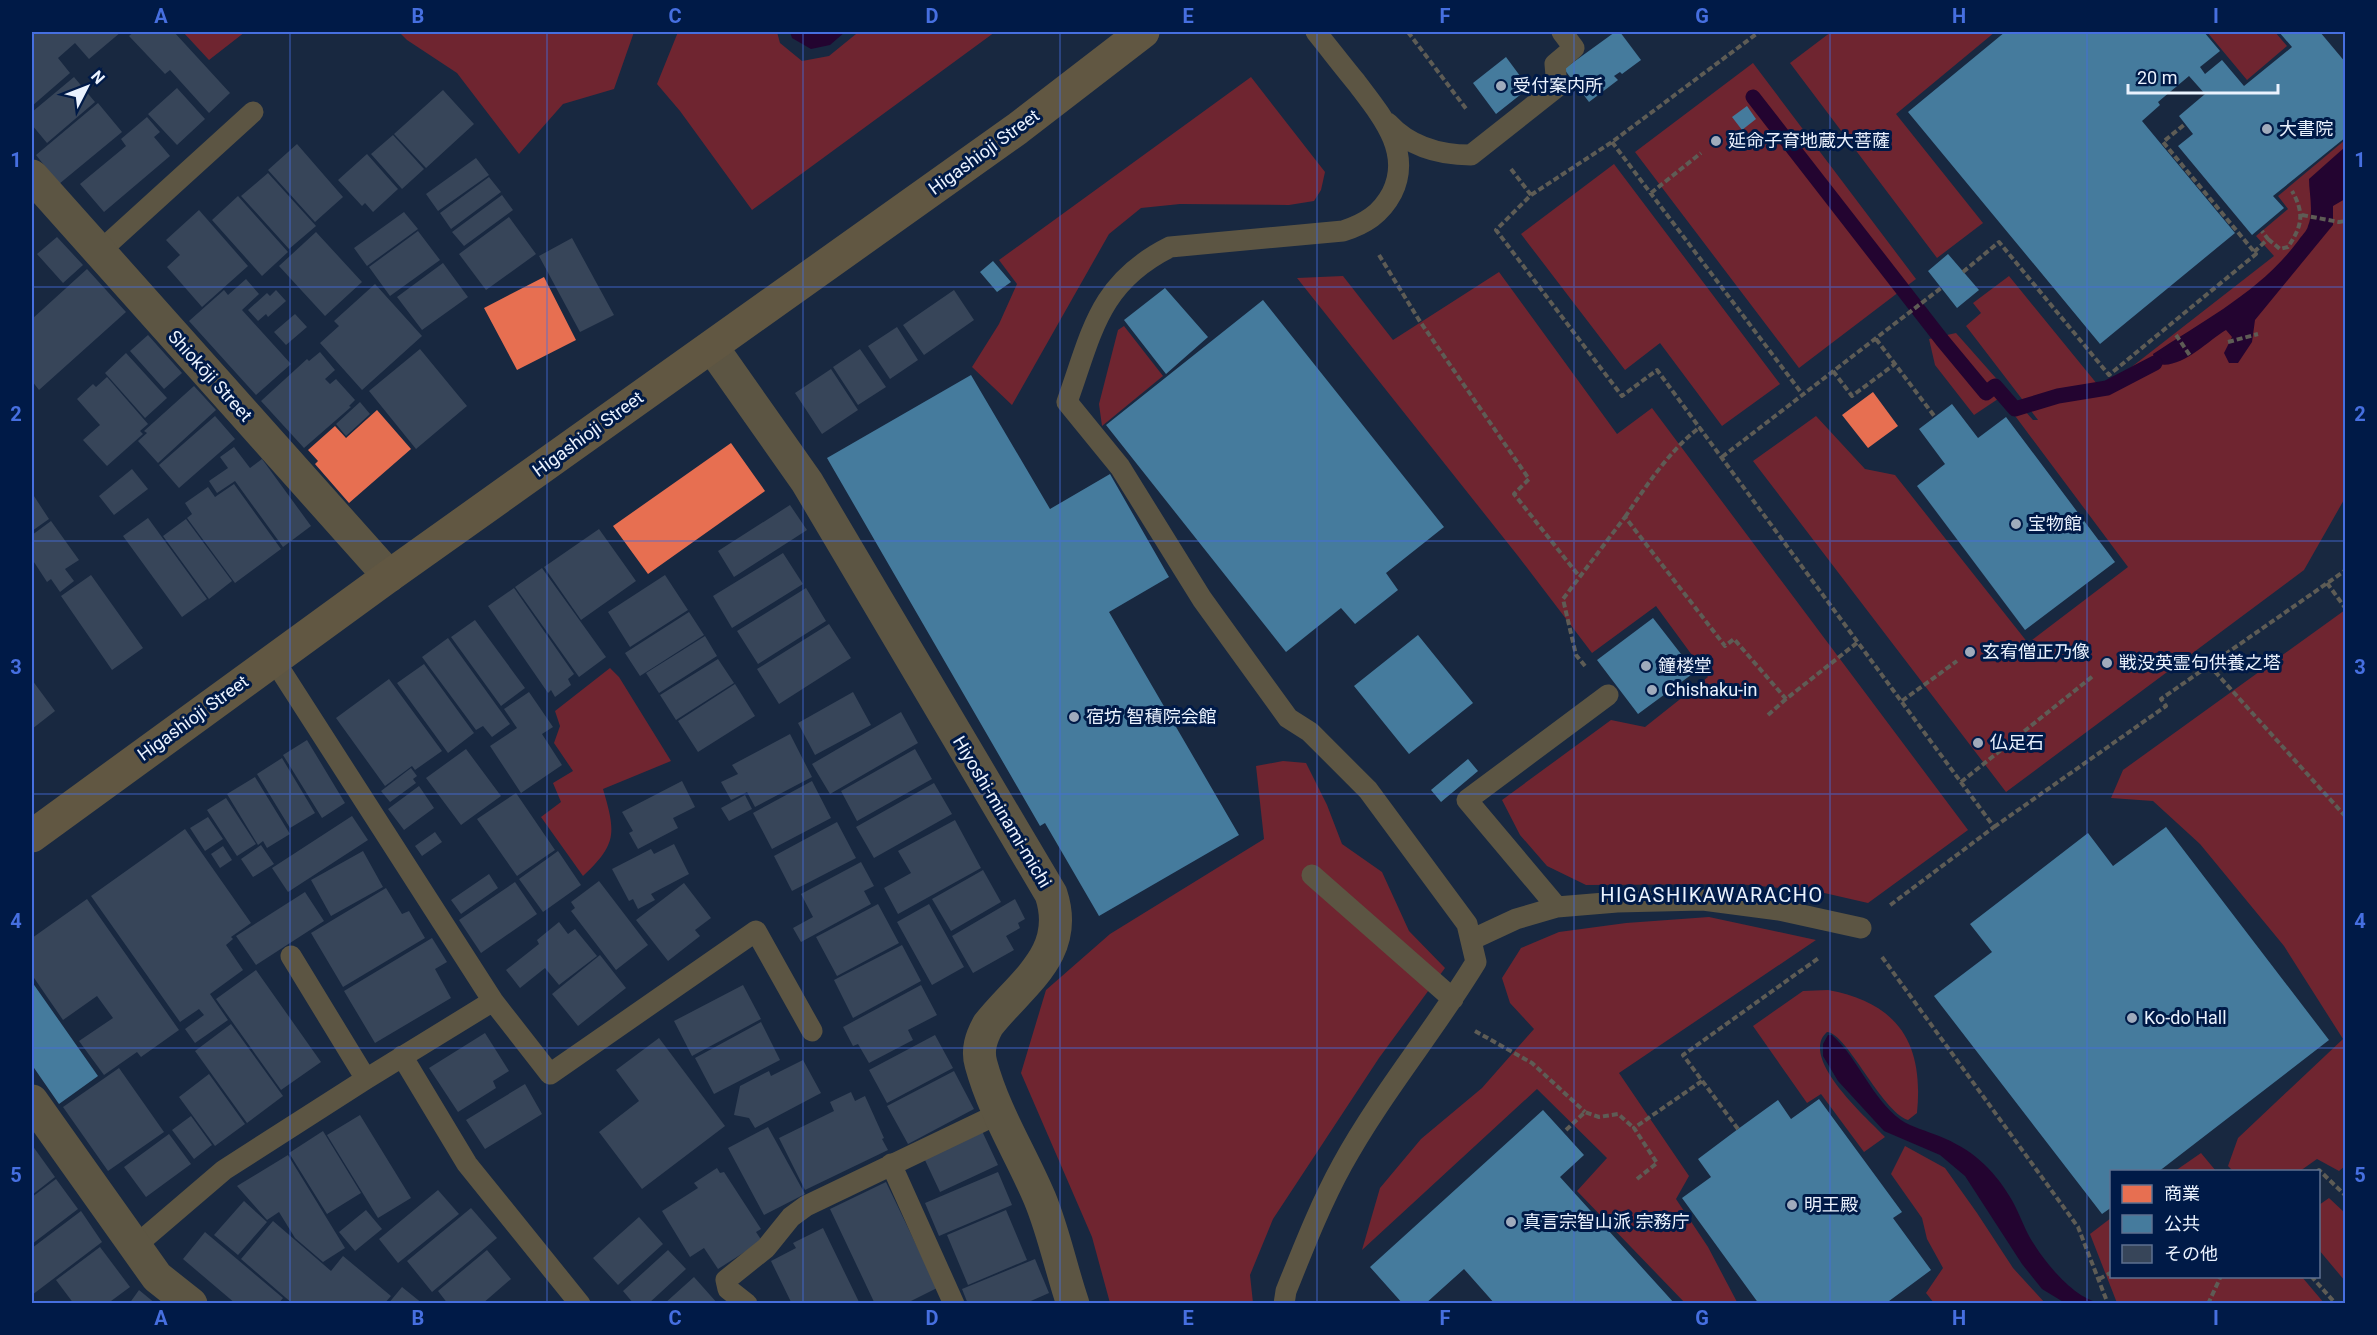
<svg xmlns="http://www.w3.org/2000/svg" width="2377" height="1335" font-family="Roboto,'Noto Sans JP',sans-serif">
  <rect width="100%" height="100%" fill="#182840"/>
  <path fill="#6f2530" d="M183 32H245L209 60Z
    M399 32H634L614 89 563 104 519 154 457 73 407 40Z
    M678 32H777L780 43 802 61 829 56 856 34 855 32H995L752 210 680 111 657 84Z
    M1831 32H1995L1896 114 1983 223 1937 258 1790 63Z
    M2207 32H2275L2287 46 2247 80Z
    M1753 63 1916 279 1799 368 1635 152Z
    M1251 77 1325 172 1321 190 1314 201 1289 205 1180 204 1141 208 1109 234 1012 405 972 367 999 324 1017 284 999 260Z
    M2345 140V498L2304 570 2006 792 1753 461 1816 416 1865 469 1895 475 2028 643 2128 567 2001 397 1974 415 1935 365 1929 339 1956 333 2033 420H2038L1966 326 1981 313 1973 303 2009 276 2102 390 2274 256 2256 236 2288 209 2278 196Z
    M1614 164 1780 384 1722 426 1660 343 1625 370 1521 234Z
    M1499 272 1617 434 1652 408 1968 830 1868 903 1820 892 1740 884 1586 885 1547 866 1520 835 1502 800 1611 720 1645 727 1708 677 1656 606 1592 653 1518 556 1297 278 1343 276 1393 340Z
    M1124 326 1163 376 1102 426 1099 404 1118 330Z
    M2345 610V1166L2339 1171 2317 1159 2300 1171H2233L2228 1166 2238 1138 2343 1039 2284 946 2200 844 2153 801 2111 798 2123 770Z
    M610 668 619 677 671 761 603 789C616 833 617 844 583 876L541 817 561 802 553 783 573 771 554 743 560 726 555 711Z
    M1283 761 1306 763 1327 805 1342 844 1382 872 1409 931 1445 968 1379 1058 1273 1219 1250 1275 1253 1303H1110L1092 1237 1021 1073 1046 990 1110 934 1264 839 1256 766Z
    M1709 917 1816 940 1619 1073 1689 1176 1676 1199 1708 1247 1737 1302 1685 1303 1577 1191 1607 1158 1537 1089 1362 1250 1380 1188 1421 1139 1482 1088 1534 1029 1510 1003 1502 978 1521 948 1559 932 1626 923Z
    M1828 990C1898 1003 1924 1043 1917 1113L1908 1120C1881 1111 1847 1033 1827 1032 1798 1058 1867 1118 1885 1137L1864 1152 1821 1094 1807 1103 1753 1026 1803 991Z
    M1905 1146 1945 1168 1977 1213 2013 1268 2045 1303H1934L1926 1293 1943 1268 1927 1239 1922 1218 1891 1174Z
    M2201 1153 2216 1171H2175Z
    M2329 1198 2345 1213V1281L2319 1250V1205Z
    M2111 1218 2112 1276 2302 1277 2324 1303H2117L2090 1234Z"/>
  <path fill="#230430" d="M790 32H845L830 45 811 49 792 38Z
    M2345 147V199L2333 206V225L2255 320 2252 342 2238 363H2229L2224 353 2232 337 2226 330C2206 342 2179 372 2155 363L2153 354C2203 321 2261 291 2298 241 2301 236 2307 231 2308 226 2314 212 2309 193 2309 179Z
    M1828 1035H1832C1859 1059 1871 1098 1901 1120 1911 1127 1927 1131 1939 1136 1971 1149 1992 1167 2010 1197 2017 1208 2022 1222 2028 1234 2040 1257 2075 1302 2103 1303H2065L2042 1289 2022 1264 1965 1176 1940 1155 1884 1131 1838 1081 1823 1056V1044Z"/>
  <path fill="#e76f51" d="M544 277 576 340 517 370 484 308Z
    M1873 392 1898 426 1868 448 1842 415Z
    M377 410 411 449 349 503 315 464 318 461 308 450 335 426 346 438Z
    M731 443 765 491 648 574 613 526Z"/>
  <path fill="#457b9d" d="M1615 32H1620L1641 60 1622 74 1620 72 1614 76 1618 80 1589 102 1564 69Z
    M2005 32H2204L2220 51 2200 67 2205 74 2222 60 2244 86 2292 47 2279 32H2320L2346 63V137L2273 196 2284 208 2252 235 2178 146 2193 134 2179 116 2205 94 2189 76 2158 102 2160 105 2142 121 2235 233 2100 344 1908 112Z
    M1506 57 1529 88 1496 114 1473 83Z
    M1747 106 1756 119 1742 130 1732 117Z
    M1948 254 1979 290 1957 308 1928 271Z
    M993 261 1011 282 997 292 980 272Z
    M1165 288 1208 337 1166 374 1124 320Z
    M1263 300 1444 527 1386 573 1398 590 1355 624 1341 608 1286 652 1106 425Z
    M971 375 1050 509 1110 474 1169 577 1109 612 1239 835 1099 916 1045 823 1040 826 827 458Z
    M1952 404 1978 438 2006 417 2115 562 2025 630 1917 486 1945 464 1919 429Z
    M1653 618 1695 672 1638 714 1597 660Z
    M1418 635 1473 703 1409 754 1354 686Z
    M1468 759 1478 771 1441 802 1431 790Z
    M2166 827 2329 1040 2158 1172H2112V1207L2102 1214 1934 996 1992 952 1970 924 2088 833 2113 866Z
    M32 982 98 1076 59 1104 32 1065Z
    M1819 1099 1902 1212 1893 1218 1931 1270 1885 1304H1780L1779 1302 1759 1304 1682 1198 1711 1177 1698 1159 1738 1129 1778 1100 1791 1119Z
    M1543 1110 1584 1155 1560 1177 1675 1304H1495L1464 1269 1425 1304H1403L1370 1267Z"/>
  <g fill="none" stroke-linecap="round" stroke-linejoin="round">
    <path stroke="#230430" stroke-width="15" d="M1753 97 1942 340 1986 393 1995 386 2015 409 2058 396 2107 388 2155 363"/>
  </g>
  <path fill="#374559" d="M32 32H121L89 59 75 43 58 58 70 73 32 106Z
    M134 32H174L230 93 209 113 170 70 165 74 129 36Z
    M74 77 95 102 47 143 32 125V112Z
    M177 88 205 119 177 145 148 114Z
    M443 90 474 124 426 168 394 134Z
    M98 103 122 132 59 184 36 155Z
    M147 117 160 132 154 137 170 156 104 212 80 184 126 146 121 139Z
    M393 135 424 169 402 189 371 154Z
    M297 144 343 197 315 222 268 170Z
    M367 154 398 189 373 212 365 203 362 206 338 180Z
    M476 158 489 175 438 211 426 194Z
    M268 173 316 226 289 249 241 196Z
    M489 177 501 192 451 229 440 213Z
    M502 195 513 210 464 246 452 232Z
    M238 196 288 252 262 276 212 220Z
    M199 210 248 266 202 307 167 267 180 255 166 240Z
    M404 212 418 229 367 266 354 248Z
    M509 217 536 254 486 290 459 254Z
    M418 231 440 260 390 296 369 267Z
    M316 232 362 282 325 316 279 266Z
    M57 237 83 265 63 283 37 254Z
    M572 238 614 315 580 332 539 256Z
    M443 263 468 297 422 330 397 297Z
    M87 269 126 312 39 390 32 381V319Z
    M246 279 259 294 242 310 291 364 256 395 189 321 224 290 228 295Z
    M375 284 422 336 362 390 320 343 339 326 334 321Z
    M276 290 286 301 268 317 266 314 258 321 248 310 267 293 270 296Z
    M954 290 974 320 924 355 903 325Z
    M295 314 307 327 286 345 274 332Z
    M897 327 918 360 890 379 868 346Z
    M148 335 182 373 164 389 130 351Z
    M420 349 467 406 416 449 369 391Z
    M860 349 886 387 858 405 833 367Z
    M320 352 335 370 325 379 330 384 336 379 355 400 349 406 351 407 304 448 261 401 307 359 309 361Z
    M126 353 167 398 145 418 105 373Z
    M831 369 858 410 822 434 795 393Z
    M107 377 148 424 140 431 143 434 107 466 83 440 100 425 77 399 93 384 96 387Z
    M194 386 216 410 158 463 138 441 147 433 144 431Z
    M360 402 370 414 346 436 336 424Z
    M215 416 235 439 179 488 159 465Z
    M234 447 250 468 262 459 311 526 283 547 235 481 217 493 209 481 228 468 220 457Z
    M132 469 148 489 114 515 99 496Z
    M234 484 281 549 235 583 187 518 192 514 185 503 208 487 215 497Z
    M32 493 49 519 32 531Z
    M790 505 807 530 734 577 718 551Z
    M148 518 207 599 182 617 123 536Z
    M186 519 232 581 209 599 163 536Z
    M51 521 79 560 65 569 74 581 60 592 51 579 47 582 32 559V535Z
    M599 529 636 581 581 620 544 567Z
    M783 553 803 584 732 628 713 596Z
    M542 568 606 657 579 677 515 587Z
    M91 575 143 648 112 670 61 596Z
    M665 575 688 610 630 647 608 612Z
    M514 588 574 674 568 679 571 685 555 697 551 690 548 693 488 606Z
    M806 588 826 621 758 664 737 631Z
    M689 612 704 635 640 676 625 653Z
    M475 620 525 688 501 706 451 637Z
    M829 624 851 658 779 704 757 669Z
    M705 636 717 656 659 693 646 673Z
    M448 638 510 724 492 737 483 726 476 730 422 657Z
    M718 659 734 683 676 720 660 695Z
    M424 664 474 733 448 753 397 683Z
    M389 679 442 751 415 770 412 766 385 786 336 718Z
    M32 680 55 711 32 729Z
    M735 684 755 716 698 752 678 721Z
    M529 692 553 727 542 734 562 765 521 793 490 746 517 728 504 709Z
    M853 692 871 725 815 755 798 723Z
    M901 712 918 743 830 794 812 764Z
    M790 734 812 777 755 807 747 792 731 800 721 782 738 774 732 765Z
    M307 740 345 803 322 818 283 755Z
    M466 749 501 796 461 825 426 778Z
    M915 749 932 779 857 821 841 791Z
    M282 758 315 813 290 828 257 774Z
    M411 768 417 776 413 779 416 783 390 802 381 791Z
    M255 777 290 834 267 848 263 841 258 845 227 794Z
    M682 781 695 807 673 818 678 828 638 849 629 833 633 831 622 812Z
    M812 781 831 818 772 849 753 813Z
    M934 783 952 814 874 858 856 827Z
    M419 786 434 808 404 830 388 809Z
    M516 793 555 850 517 876 477 819Z
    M745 795 752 809 729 821 721 808Z
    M226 798 256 844 237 856 207 810Z
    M352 816 368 840 288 892 272 868Z
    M208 817 223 839 205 851 190 828Z
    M955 820 981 868 898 914 884 888 911 873 898 851Z
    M837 822 856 858 792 891 774 856Z
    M185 829 251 923 231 937 233 939 226 945 243 970 210 994 228 1020 195 1043 185 1029 204 1015 199 1009 180 1022 91 896Z
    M435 832 442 842 422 856 415 846Z
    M674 844 689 874 651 894 655 900 638 909 633 899 629 901 612 869 651 849 654 854Z
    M261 845 274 864 253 877 241 859Z
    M223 846 232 860 220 868 211 854Z
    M363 851 383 887 331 916 311 880Z
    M558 851 581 885 543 912 519 879Z
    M861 862 874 886 864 891 871 904 801 942 793 928 813 917 801 894Z
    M983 870 1001 902 951 931 932 899Z
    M489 874 498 888 461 914 451 900Z
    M599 881 648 945 616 970 571 911 575 908 571 902Z
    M515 882 537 914 481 953 459 920Z
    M684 883 711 918 695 930 700 936 668 961 636 920Z
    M386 888 402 914 409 911 425 938 343 987 311 933Z
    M305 892 324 921 256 965 236 936Z
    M87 899 179 1030 141 1057 137 1052 104 1075 79 1041 113 1018 97 996 63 1020 32 975V938Z
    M1015 899 1025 919 1018 923 1020 928 1006 936 1014 950 973 973 952 936Z
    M878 904 899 943 837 976 816 937Z
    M929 904 964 967 932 985 897 922Z
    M559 922 568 934 575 929 597 956 559 985 545 968 520 988 506 970 539 944 537 940Z
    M432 938 447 962 435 969 451 998 375 1043 344 991Z
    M902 945 921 981 853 1018 834 980Z
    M600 955 626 988 578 1026 552 994Z
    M256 970 321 1062 281 1090 216 999Z
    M743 985 761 1019 692 1056 674 1021Z
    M921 985 937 1015 908 1030 913 1040 869 1063 858 1044 853 1046 843 1027Z
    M761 1022 780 1060 714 1094 695 1058Z
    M231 1024 283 1096 247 1123 195 1051Z
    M485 1033 509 1071 493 1081 496 1088 458 1112 429 1068Z
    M935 1035 953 1068 887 1103 869 1070Z
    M659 1038 725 1126 642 1189 599 1132 639 1101 616 1070Z
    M803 1060 821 1093 755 1128 749 1118 734 1115 740 1086 769 1071 771 1076Z
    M119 1068 164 1132 108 1171 63 1107Z
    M954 1071 974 1109 908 1144 887 1106Z
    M209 1074 245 1124 215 1146 179 1097Z
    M525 1084 542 1114 485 1149 466 1120Z
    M851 1092 855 1101 865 1096 884 1138 882 1139 888 1150 805 1190 779 1138 834 1111 830 1102Z
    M360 1115 411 1198 378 1218 327 1135Z
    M191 1116 212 1145 194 1159 172 1130Z
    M768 1127 805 1194 764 1215 728 1148Z
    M323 1131 361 1193 327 1214 289 1153Z
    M982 1131 998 1165 940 1192 924 1158Z
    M169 1134 191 1164 146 1197 124 1167Z
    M32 1145 55 1177 32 1195Z
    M288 1155 345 1248 323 1262 295 1238 279 1212 267 1220 237 1186Z
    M717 1168 720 1173 724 1172 761 1229 756 1232 762 1241 718 1269 704 1248 690 1257 662 1211 698 1188 694 1183Z
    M998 1172 1012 1205 939 1236 925 1203Z
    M56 1179 78 1209 32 1244V1197Z
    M886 1182 937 1288 905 1304H875L830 1209Z
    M438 1190 459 1214 398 1263 379 1239Z
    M244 1201 267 1222 238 1255 214 1235Z
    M471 1208 497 1238 432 1292 407 1261Z
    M366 1210 382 1229 355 1251 339 1232Z
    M1006 1210 1027 1260 968 1285 947 1235Z
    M81 1211 102 1242 32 1295V1248Z
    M639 1217 663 1244 618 1285 593 1258Z
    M273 1221 331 1271 343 1256 391 1296 384 1304H293L241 1259Z
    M823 1228 860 1304H792L771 1261 796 1248 793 1243Z
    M205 1232 283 1298 278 1304H236L183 1259Z
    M100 1247 130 1287 107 1304H74L56 1280Z
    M487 1250 511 1279 482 1304H448L438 1291Z
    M668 1250 686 1269 648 1304H634L623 1291Z
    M1035 1259 1049 1293 1024 1304H968L962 1289Z
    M694 1277 718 1304H664Z
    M402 1287 423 1304H388Z
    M139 1290 156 1304H129Z"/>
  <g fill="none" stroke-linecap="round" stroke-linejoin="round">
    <path stroke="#5e5c55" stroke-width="4" stroke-dasharray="6 3" stroke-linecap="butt" d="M1408 32 1467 110
      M1612 142 1803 395
      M1511 169 1531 195 1496 230 1622 396 1657 370 1994 827 1889 906
      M1651 193 1701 153
      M1531 195 1612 142 1759 32
      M2302 215 2339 222 2346 221
      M2268 239 2280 249 2288 247C2302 226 2305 214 2292 191
      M2254 252 2268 239 2262 231
      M1379 255 1419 320 1529 479 1514 494 1579 576
      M1963 272 1999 242 2109 375 2256 254 2163 142 2185 124
      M2176 335 2191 357
      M1876 339 1935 417
      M2228 342 2258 334
      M1833 371 1852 396 1895 364
      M1722 457 1941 288
      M1625 517C1647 485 1669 451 1700 427
      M2327 583 2346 609
      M2209 665 2346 817
      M1585 666 1576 655 1563 599 1625 517 1725 646 1734 639 1786 699 1858 642
      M1902 701 1957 661
      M1768 715 1786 699
      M1961 782 2093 676
      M1994 827 2166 706 2161 699 2346 570
      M1882 957 2078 1227 2108 1304
      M1475 1031 1532 1063 1585 1112
      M1738 1129 1683 1055 1820 957
      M1566 1130 1585 1112 1599 1117 1618 1114 1634 1128
      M2317 1172 2319 1170 2346 1196
      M1637 1179 1657 1163 1634 1128 1702 1081
      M2311 1276 2336 1304
      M2099 1279 2112 1272
      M2208 1304 2221 1276"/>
    <path stroke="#5c5543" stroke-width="21" d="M1388 123C1410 147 1439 155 1471 155L1557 87 1555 64 1574 48 1562 32
      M99 252 253 112
      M274 660 493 1001 550 1074 756 931 812 1031
      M1312 875 1453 999
      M1557 907 1467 800 1608 695
      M1473 939 1516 919 1557 907 1617 902 1703 900 1779 910 1861 928
      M291 956 366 1079
      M402 1056 467 1164 580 1304
      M891 1164 954 1304
      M134 1247 224 1170 366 1079 493 1001
      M747 1304 728 1289 726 1280 766 1248 791 1217 806 1206 1000 1113
      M1284 1304 1286 1291C1303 1249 1320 1205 1342 1165 1381 1094 1434 1031 1476 962L1467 924 1368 790 1310 732 1288 718 1202 599 1120 467 1067 402C1092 333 1098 283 1170 247L1343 231C1365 224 1381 214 1392 193 1413 151 1380 114 1356 82 1342 65 1329 48 1316 32"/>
    <path stroke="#5c5543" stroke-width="33" d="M32 176 389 576
      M32 1101 157 1277 191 1304"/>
    <path stroke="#5c5543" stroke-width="33" d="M712 347 807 482 1051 894C1071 954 1021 983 988 1025 981 1038 977 1050 981 1064 994 1112 1021 1154 1040 1199 1054 1233 1061 1269 1073 1304"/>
    <path stroke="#615742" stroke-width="33" d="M32 836 389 576 1017 129 1143 32"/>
  </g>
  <path fill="none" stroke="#466fe0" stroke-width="1.5" stroke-opacity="0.55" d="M290 32V1304M547 32V1304M803 32V1304M1060 32V1304M1317 32V1304M1574 32V1304M1830 32V1304M2087 32V1304M32 287H2346M32 541H2346M32 794H2346M32 1048H2346"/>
  <g fill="#a0abbc" stroke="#001a47" stroke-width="2">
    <circle cx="1501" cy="86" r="6"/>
    <circle cx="2267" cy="129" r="6"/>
    <circle cx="1716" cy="141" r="6"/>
    <circle cx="2016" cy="524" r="6"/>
    <circle cx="1970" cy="652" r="6"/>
    <circle cx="2107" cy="663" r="6"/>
    <circle cx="1646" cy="666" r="6"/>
    <circle cx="1652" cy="690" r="6"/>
    <circle cx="1074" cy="717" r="6"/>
    <circle cx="1978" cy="743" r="6"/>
    <circle cx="2132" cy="1018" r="6"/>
    <circle cx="1792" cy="1205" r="6"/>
    <circle cx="1511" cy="1222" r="6"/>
  </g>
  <g text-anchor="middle" stroke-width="6" stroke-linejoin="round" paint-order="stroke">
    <g font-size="18" fill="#eaf2fe" stroke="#001a47" text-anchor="start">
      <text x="1513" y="92">受付案内所</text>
      <text x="2279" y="135">大書院</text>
      <text x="1728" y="147">延命子育地蔵大菩薩</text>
      <text x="2028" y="530">宝物館</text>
      <text x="1982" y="658">玄宥僧正乃像</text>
      <text x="2119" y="669">戦没英霊句供養之塔</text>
      <text x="1658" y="672">鐘楼堂</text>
      <text x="1664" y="696">Chishaku-in</text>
      <text x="1086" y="723">宿坊 智積院会館</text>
      <text x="1990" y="749">仏足石</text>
      <text x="2144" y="1024">Ko-do Hall</text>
      <text x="1804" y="1211">明王殿</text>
      <text x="1523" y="1228">真言宗智山派 宗務庁</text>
    </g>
    <g font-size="18" fill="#eaf2fe" stroke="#001a47">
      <text transform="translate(984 152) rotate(-36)" y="6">Higashioji Street</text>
      <text transform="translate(210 376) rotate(48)" y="6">Shiokōji Street</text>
      <text transform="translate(588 434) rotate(-36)" y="6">Higashioji Street</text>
      <text transform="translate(193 718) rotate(-36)" y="6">Higashioji Street</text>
      <text transform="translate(1002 812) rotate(59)" y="6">Hiyoshi-minami-michi</text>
    </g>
    <g font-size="20" letter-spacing="1.5" fill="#eaf2fe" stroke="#001a47">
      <text x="1712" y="902">HIGASHIKAWARACHO</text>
    </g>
  </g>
  <rect width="2377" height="1335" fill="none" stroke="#001a47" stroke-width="66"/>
  <rect x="2110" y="1170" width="210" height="108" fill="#001a47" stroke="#5e7090" stroke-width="1.5"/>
  <rect x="2122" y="1185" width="30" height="18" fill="#e76f51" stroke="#5e7090" stroke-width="1.5"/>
  <text x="2164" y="1200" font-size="18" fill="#eaf2fe">商業</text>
  <rect x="2122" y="1215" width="30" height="18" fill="#457b9d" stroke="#5e7090" stroke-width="1.5"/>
  <text x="2164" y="1230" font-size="18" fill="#eaf2fe">公共</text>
  <rect x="2122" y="1245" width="30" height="18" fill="#374559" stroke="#5e7090" stroke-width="1.5"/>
  <text x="2164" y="1260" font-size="18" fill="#eaf2fe">その他</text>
  <g transform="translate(87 87) rotate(48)" stroke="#001a47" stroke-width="4.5" paint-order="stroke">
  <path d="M0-4.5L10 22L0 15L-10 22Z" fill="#eaf2fe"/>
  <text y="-9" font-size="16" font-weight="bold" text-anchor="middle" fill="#eaf2fe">N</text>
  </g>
  <path d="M2128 84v9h150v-9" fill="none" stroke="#eaf2fe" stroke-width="3"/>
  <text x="2137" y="84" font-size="18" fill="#eaf2fe" stroke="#001a47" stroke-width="4.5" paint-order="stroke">20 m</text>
  <rect x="33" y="33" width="2311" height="1269" fill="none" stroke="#466fe0" stroke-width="2"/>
  <g font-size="20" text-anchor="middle" font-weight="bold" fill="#466fe0">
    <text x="161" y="23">A</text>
    <text x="418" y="23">B</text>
    <text x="675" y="23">C</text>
    <text x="932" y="23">D</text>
    <text x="1188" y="23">E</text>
    <text x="1445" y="23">F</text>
    <text x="1702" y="23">G</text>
    <text x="1959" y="23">H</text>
    <text x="2216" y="23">I</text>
    <text x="16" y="167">1</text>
    <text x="2360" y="167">1</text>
    <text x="16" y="421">2</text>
    <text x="2360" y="421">2</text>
    <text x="16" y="674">3</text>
    <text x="2360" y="674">3</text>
    <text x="16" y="928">4</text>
    <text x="2360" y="928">4</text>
    <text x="16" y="1182">5</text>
    <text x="2360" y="1182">5</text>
    <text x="161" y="1325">A</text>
    <text x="418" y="1325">B</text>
    <text x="675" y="1325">C</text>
    <text x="932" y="1325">D</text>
    <text x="1188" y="1325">E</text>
    <text x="1445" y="1325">F</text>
    <text x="1702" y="1325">G</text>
    <text x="1959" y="1325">H</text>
    <text x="2216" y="1325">I</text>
  </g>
</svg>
